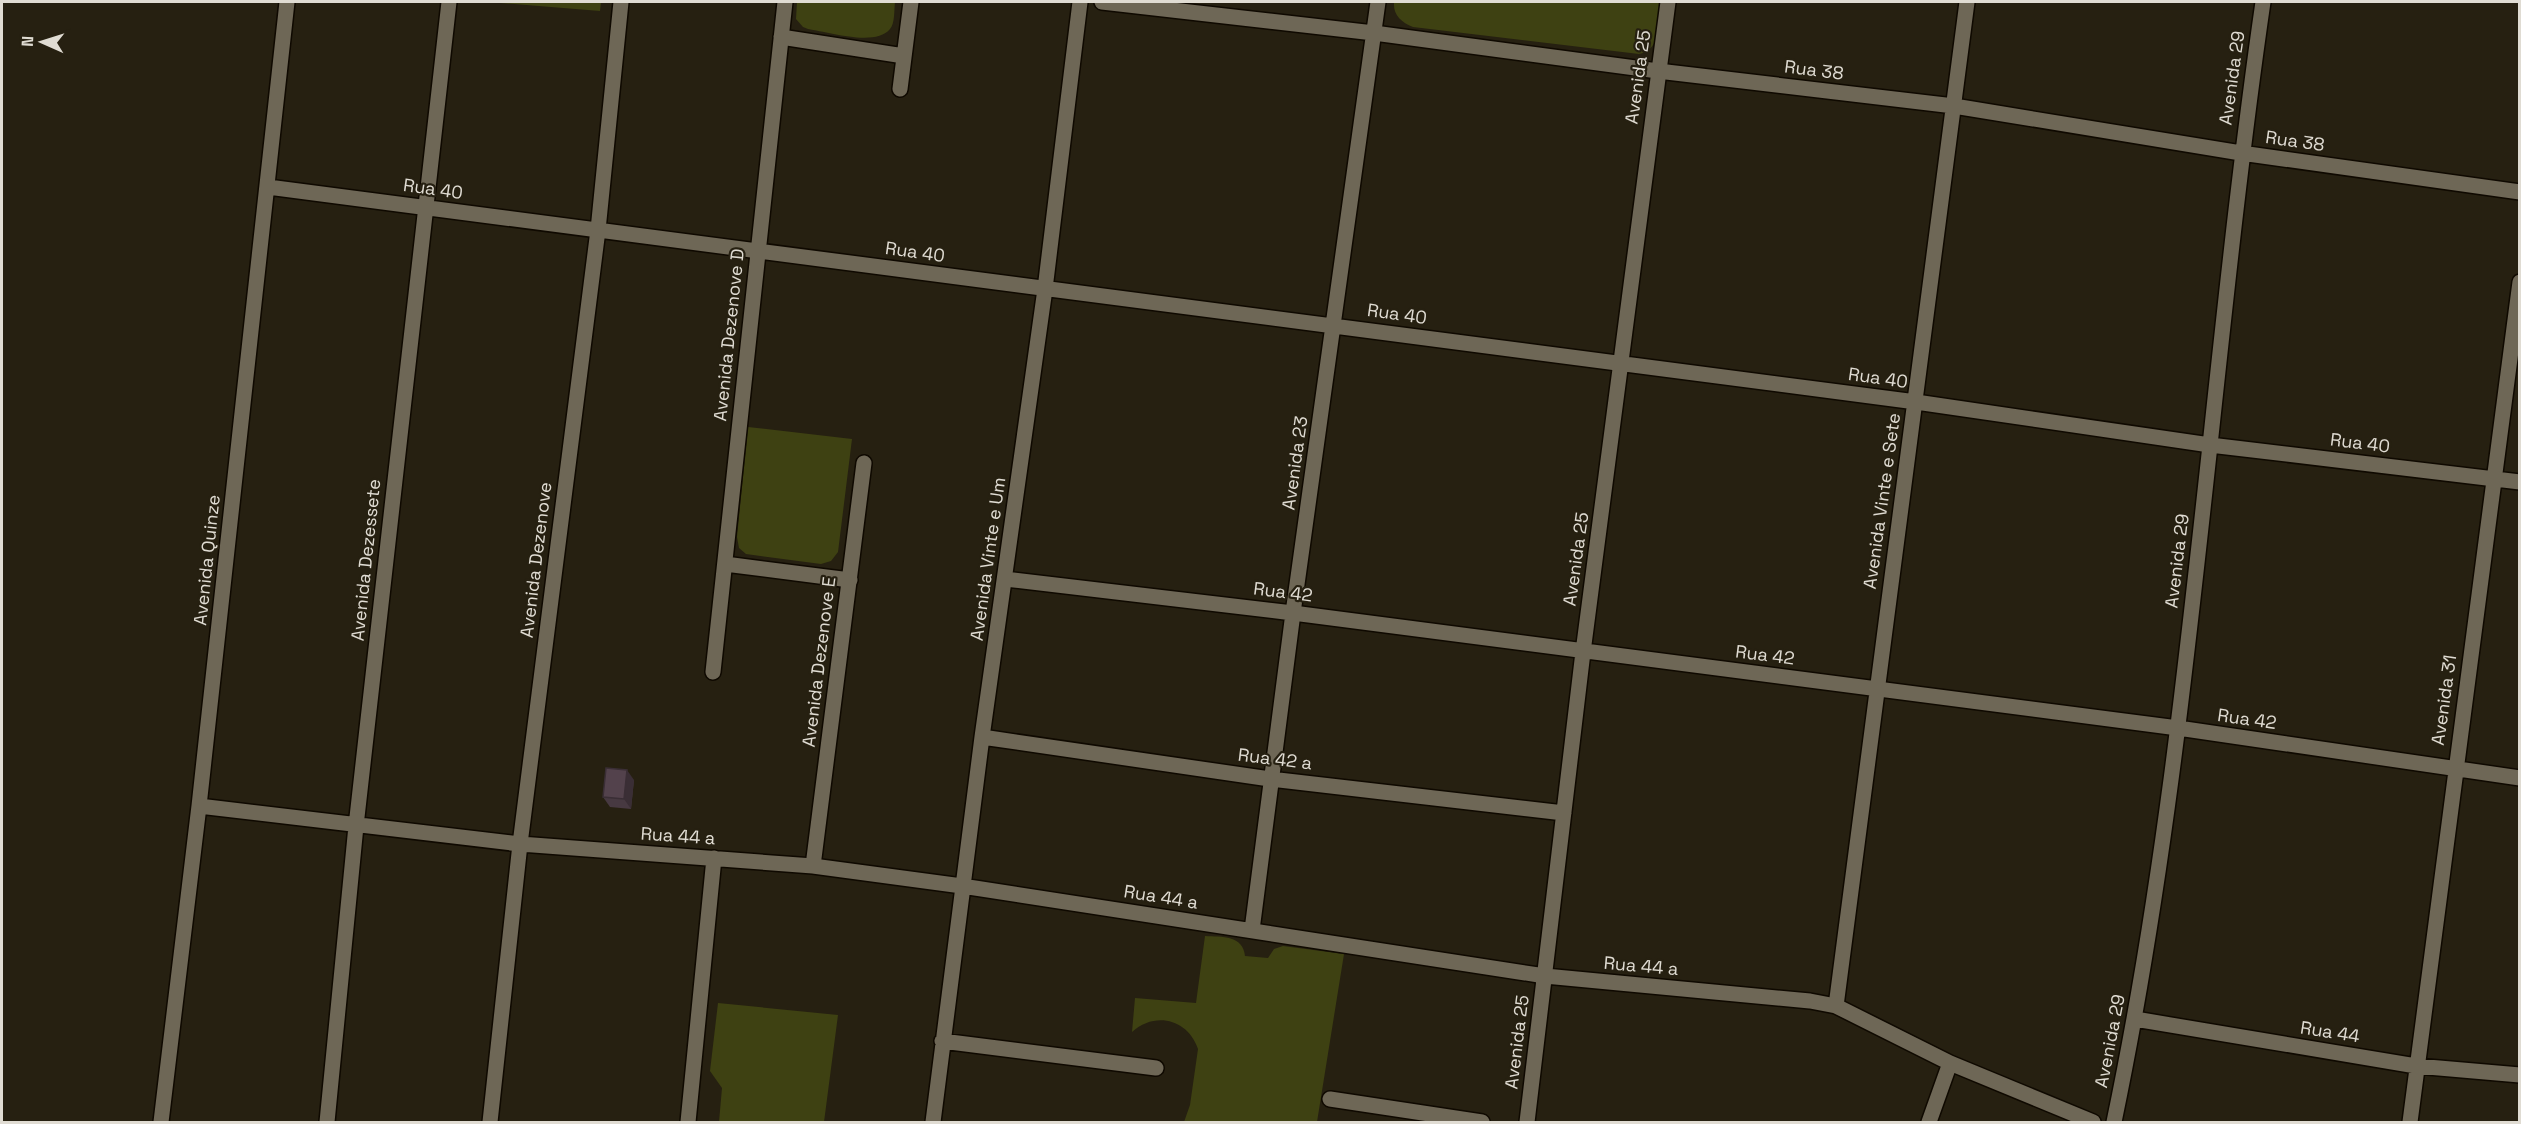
<svg xmlns="http://www.w3.org/2000/svg" width="2521" height="1124" font-family="'Space Grotesk',sans-serif">
  <rect width="100%" height="100%" fill="#262011"/>
  <path fill="#3e4112" d="M488 2H601L600 11Z
    M797 2H895C894 10 895 23 890 29 876 47 828 32 808 29L803 27 796 19Z
    M1394 2H1661C1659 20 1662 50 1639 54L1413 27C1401 22 1393 15 1394 2Z
    M748 427 852 439 838 552 831 561 821 564 746 554 739 548 737 537Z
    M1205 936C1222 937 1243 935 1245 956L1268 958 1274 949 1283 946 1344 954 1317 1122H1184L1190 1105 1198 1049C1188 1019 1155 1011 1132 1032L1135 998 1196 1003Z
    M718 1003 838 1015 824 1122H719L722 1088 710 1071Z"/>
  <g fill="none" stroke-linecap="round" stroke-linejoin="round">
    <g stroke="#0f0900" stroke-width="18">
      <path id="street" d="M1102 2 1374 33 1658 71 1954 106 2241 153 2520 192
        M781 37 904 56
        M900 89 911 2
        M268 187 1916 402 2210 445 2520 482
        M725 564 850 580
        M1005 579 1293 613 2178 728 2520 778
        M713 672 785 2
        M982 737 1270 779 1564 813
        M199 806 520 844 813 866 962 886 1545 976 1810 1001 1836 1006 1950 1063 2093 1122
        M813 866 864 463
        M1252 930 1293 613 1378 2
        M1836 1006 1967 2
        M2135 1019 2416 1066 2520 1075
        M942 1041 1156 1068
        M1330 1099 1482 1122
        M161 1122 199 806 287 2
        M327 1122 356 826 449 2
        M490 1122 520 844 598 230 621 2
        M688 1122 714 858
        M933 1122 982 737 1045 289 1080 2
        M1527 1122 1583 652 1668 2
        M1929 1122 1950 1063
        M2114 1122C2191 753 2209 374 2263 2
        M2410 1122 2520 282"/>
    </g>
    <use href="#street" stroke="#6e6756" stroke-width="15"/>
  </g>
  <path fill="#473941" d="M634 780 631 809 610 807 603 797Z"/>
  <path fill="#3a2e35" d="M627 770 634 780 631 809 624 799Z"/>
  <path fill="#53424c" stroke="#3a2e35" stroke-width="1.5" d="M606 768 627 770 624 799 603 797Z"/>
  <g text-anchor="middle" stroke-width="4.5" stroke-linejoin="round" paint-order="stroke">
    <g font-size="18" fill="#e0dcd3" stroke="#262011">
      <text transform="translate(1814 70) rotate(7)" y="6">Rua 38</text>
      <text transform="translate(1638 77) rotate(-82)" y="6">Avenida 25</text>
      <text transform="translate(2232 78) rotate(-82)" y="6">Avenida 29</text>
      <text transform="translate(2295 141) rotate(8)" y="6">Rua 38</text>
      <text transform="translate(433 189) rotate(8)" y="6">Rua 40</text>
      <text transform="translate(915 252) rotate(8)" y="6">Rua 40</text>
      <text transform="translate(1397 314) rotate(8)" y="6">Rua 40</text>
      <text transform="translate(729 335) rotate(-84)" y="6">Avenida Dezenove D</text>
      <text transform="translate(1878 378) rotate(8)" y="6">Rua 40</text>
      <text transform="translate(2360 443) rotate(7)" y="6">Rua 40</text>
      <text transform="translate(1295 463) rotate(-82)" y="6">Avenida 23</text>
      <text transform="translate(1882 501) rotate(-82)" y="6">Avenida Vinte e Sete</text>
      <text transform="translate(988 559) rotate(-82)" y="6">Avenida Vinte e Um</text>
      <text transform="translate(1576 559) rotate(-82)" y="6">Avenida 25</text>
      <text transform="translate(207 560) rotate(-84)" y="6">Avenida Quinze</text>
      <text transform="translate(366 560) rotate(-84)" y="6">Avenida Dezessete</text>
      <text transform="translate(536 560) rotate(-83)" y="6">Avenida Dezenove</text>
      <text transform="translate(2177 561) rotate(-83)" y="6">Avenida 29</text>
      <text transform="translate(1283 592) rotate(7)" y="6">Rua 42</text>
      <text transform="translate(1765 655) rotate(7)" y="6">Rua 42</text>
      <text transform="translate(819 662) rotate(-83)" y="6">Avenida Dezenove E</text>
      <text transform="translate(2444 700) rotate(-82)" y="6">Avenida 31</text>
      <text transform="translate(2247 719) rotate(8)" y="6">Rua 42</text>
      <text transform="translate(1275 759) rotate(7)" y="6">Rua 42 a</text>
      <text transform="translate(678 836) rotate(4)" y="6">Rua 44 a</text>
      <text transform="translate(1161 897) rotate(9)" y="6">Rua 44 a</text>
      <text transform="translate(1641 966) rotate(5)" y="6">Rua 44 a</text>
      <text transform="translate(2330 1032) rotate(9)" y="6">Rua 44</text>
      <text transform="translate(2110 1041) rotate(-79)" y="6">Avenida 29</text>
      <text transform="translate(1517 1042) rotate(-83)" y="6">Avenida 25</text>
    </g>
  </g>
  <rect width="2521" height="1124" fill="none" stroke="#e0dcd3" stroke-width="6"/>
  <g transform="translate(42 42) rotate(273)" stroke="#262011" stroke-width="4.5" paint-order="stroke">
  <path d="M0-4.5L10 22L0 15L-10 22Z" fill="#e0dcd3"/>
  <text y="-9" font-size="16" font-weight="bold" text-anchor="middle" fill="#e0dcd3">N</text>
  </g>
</svg>
